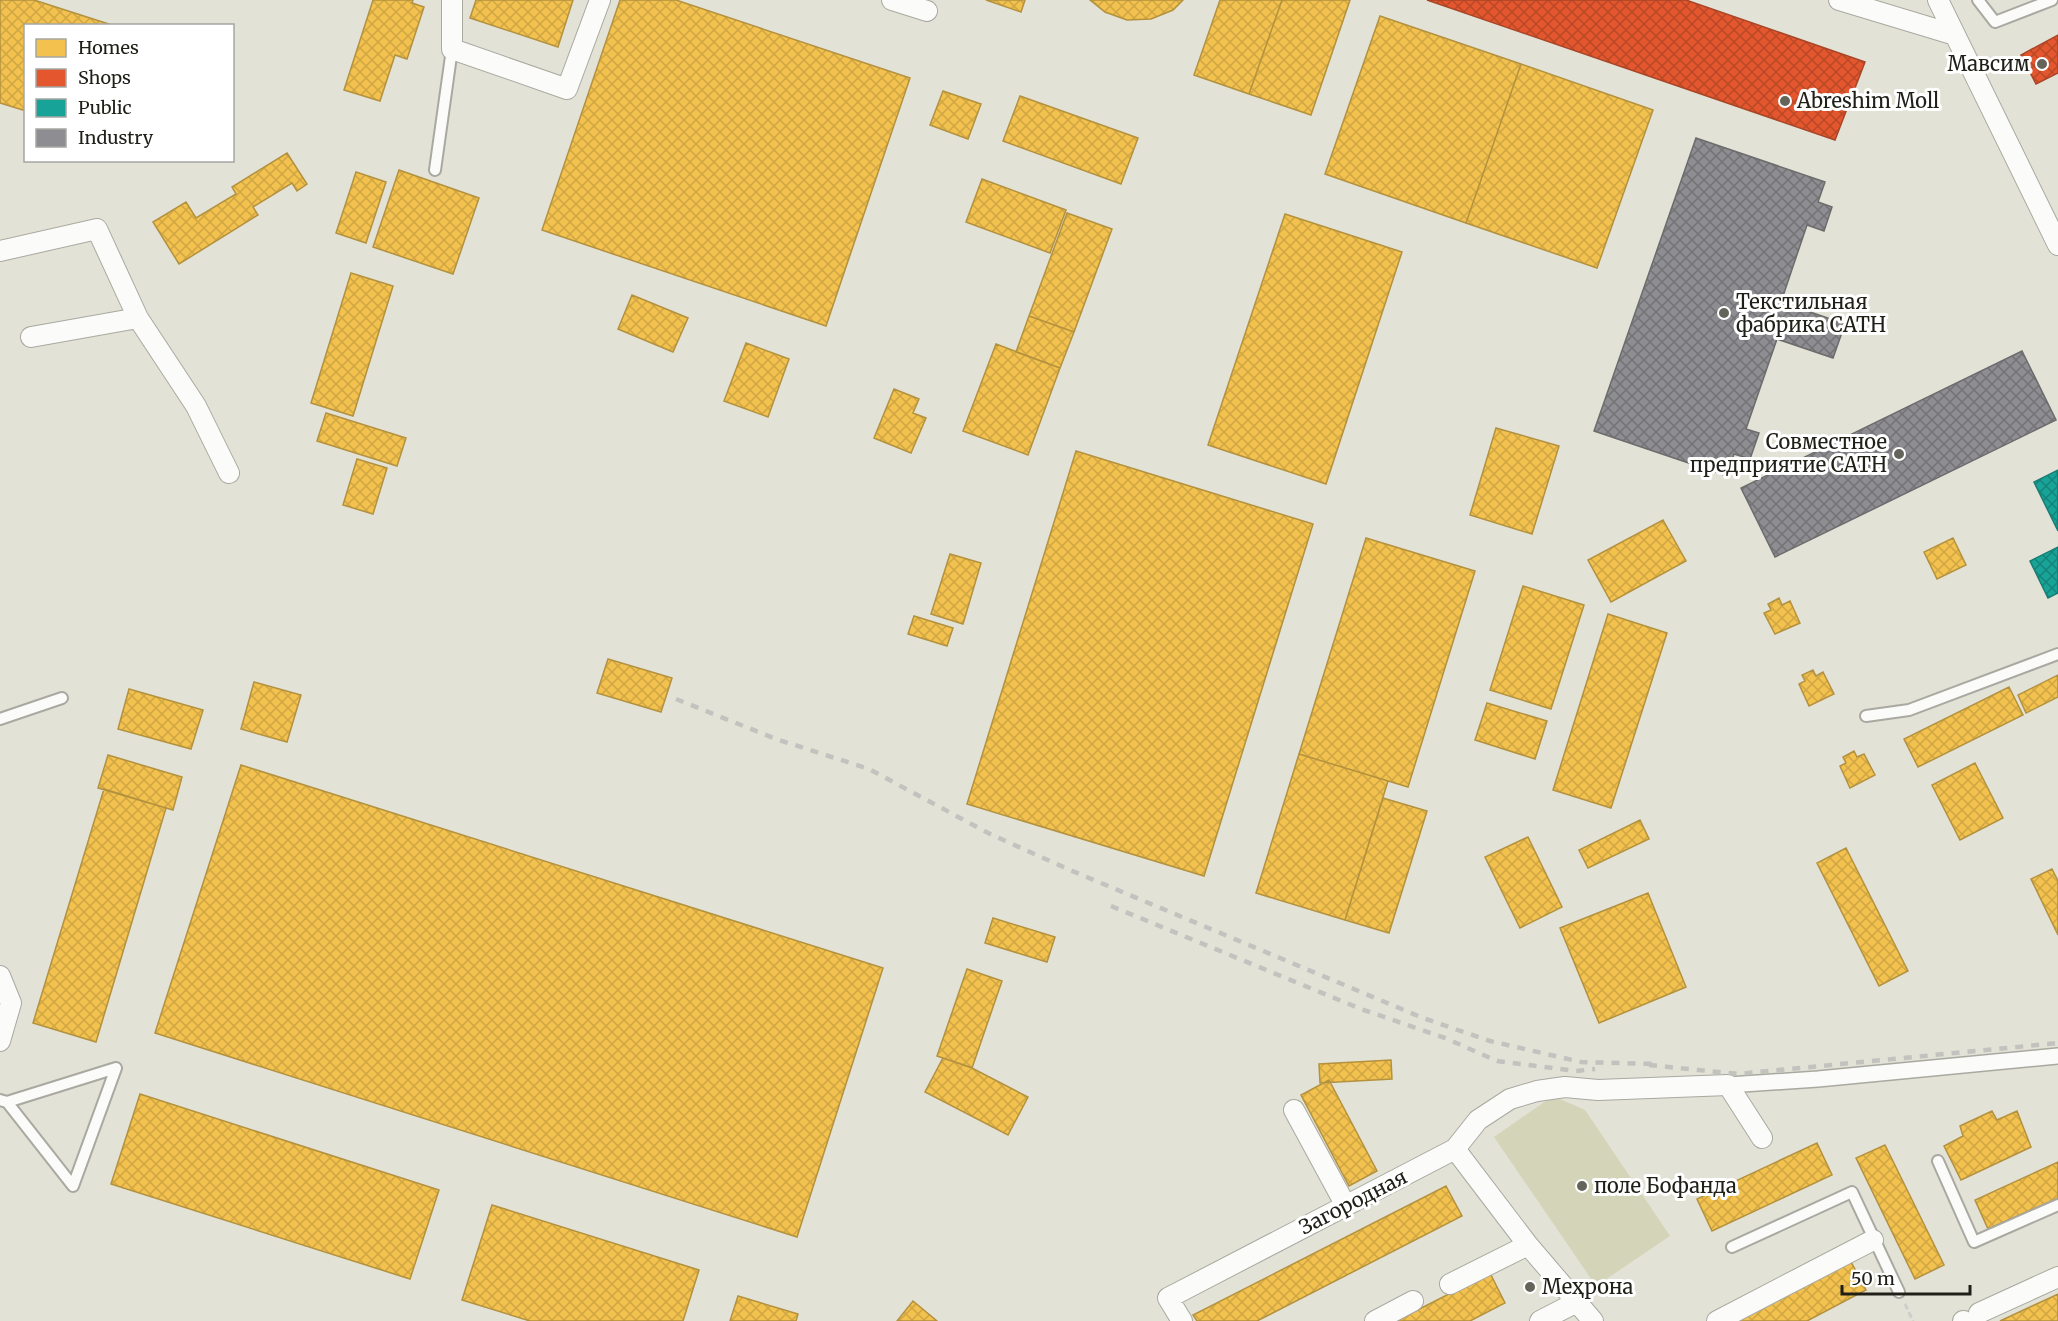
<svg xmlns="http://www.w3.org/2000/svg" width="2058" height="1321" font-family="Merriweather,serif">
  <defs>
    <pattern id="homes-cross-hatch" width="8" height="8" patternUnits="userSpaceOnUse" patternTransform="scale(1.5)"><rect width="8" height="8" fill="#f2c14e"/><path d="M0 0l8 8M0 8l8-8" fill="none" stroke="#cfa643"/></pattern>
    <pattern id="shops-cross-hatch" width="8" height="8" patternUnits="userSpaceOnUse" patternTransform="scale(1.5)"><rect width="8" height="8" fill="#e4572e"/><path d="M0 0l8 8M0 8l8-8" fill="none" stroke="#b84826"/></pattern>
    <pattern id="public-cross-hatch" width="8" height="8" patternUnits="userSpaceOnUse" patternTransform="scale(1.5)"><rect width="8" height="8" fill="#17a398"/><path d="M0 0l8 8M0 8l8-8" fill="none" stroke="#14847b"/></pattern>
    <pattern id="industry-cross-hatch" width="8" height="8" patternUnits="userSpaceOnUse" patternTransform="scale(1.5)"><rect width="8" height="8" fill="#8d8d92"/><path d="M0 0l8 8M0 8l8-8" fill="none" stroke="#737376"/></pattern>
  </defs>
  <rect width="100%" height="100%" fill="#e2e2d6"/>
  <path fill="#d4d4b9" d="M1553 1096 1585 1110 1670 1236 1596 1286 1494 1137Z"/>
  <path fill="url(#homes-cross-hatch)" stroke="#b3913e" stroke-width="1.5" d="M0 0H34L115 26H26V111L0 103Z
    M373 0H413L412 3 424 7 407 59 395 55 380 101 344 90Z
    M476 0H573L558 47 470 18Z
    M620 0H676L910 78 826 326 542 230Z
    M986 0H1025L1021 12Z
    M1090 0H1183L1173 10 1151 19 1127 20 1105 12Z
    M1220 0H1282L1249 94 1194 75Z
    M1282 0H1350L1311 115 1249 94Z
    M1380 16 1521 64 1466 223 1325 174Z
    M1521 64 1653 110 1597 268 1466 223Z
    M943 91 981 104 968 139 930 125Z
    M1020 96 1138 138 1121 184 1003 141Z
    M287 153 307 184 297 191 292 183 253 207 258 215 179 264 153 222 186 202 196 218 236 194 232 187Z
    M399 170 479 198 453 274 373 247Z
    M356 172 386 182 366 243 336 233Z
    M982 179 1066 210 1050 253 966 222Z
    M1067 213 1112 229 1074 332 1029 316Z
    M1285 214 1402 252 1326 484 1208 445Z
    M351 273 393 286 353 416 311 403Z
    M632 295 688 318 673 352 618 329Z
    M1029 316 1074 332 1060 368 1016 352Z
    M746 343 789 359 768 417 724 401Z
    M996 344 1060 368 1028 455 963 431Z
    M894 389 919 399 913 413 926 418 911 453 874 438Z
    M326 413 406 438 397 466 317 441Z
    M1496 428 1559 446 1532 534 1470 515Z
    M1076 451 1313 524 1204 876 967 804Z
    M357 459 387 468 373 514 343 505Z
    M1663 520 1686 561 1611 602 1588 560Z
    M1366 538 1475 571 1408 787 1299 754Z
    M1953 538 1966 565 1937 579 1924 552Z
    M950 554 981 563 963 624 931 614Z
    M1523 586 1584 605 1551 709 1490 690Z
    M1779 598 1782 605 1790 601 1800 623 1775 634 1764 613 1771 610 1768 604Z
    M1608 614 1667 633 1611 808 1553 790Z
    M914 616 953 628 947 646 908 634Z
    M608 659 672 678 661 712 597 693Z
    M1813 670 1816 676 1823 672 1834 694 1809 706 1799 684 1805 681 1802 675Z
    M2058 675V697L2026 713 2018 695Z
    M254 682 301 695 287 742 241 729Z
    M2009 687 2023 715 1918 767 1904 739Z
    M129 689 203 710 191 749 118 729Z
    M1487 703 1547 721 1535 759 1475 740Z
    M1854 751 1857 757 1864 754 1875 775 1850 788 1840 766 1846 763 1843 757Z
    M1299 754 1388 781 1345 920 1256 893Z
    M108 755 182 777 173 810 98 788Z
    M1975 763 2003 818 1960 840 1932 785Z
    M241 765 883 968 797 1237 155 1033Z
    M104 789 166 808 96 1042 33 1023Z
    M1383 798 1427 811 1389 933 1345 920Z
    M1640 820 1649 839 1588 868 1579 850Z
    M1528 837 1562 907 1520 928 1485 857Z
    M1846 848 1908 971 1879 986 1817 863Z
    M2052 869 2058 881V935L2031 879Z
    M1648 893 1686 987 1599 1023 1560 928Z
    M993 918 1055 937 1047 962 985 943Z
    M967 969 1002 981 972 1068 937 1056Z
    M943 1058 970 1067 1028 1097 1008 1135 925 1092Z
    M1391 1060 1392 1079 1320 1083 1319 1064Z
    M1329 1080 1377 1171 1349 1186 1301 1095Z
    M140 1094 439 1190 410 1279 111 1184Z
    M1992 1111 1997 1120 2017 1111 2031 1147 1961 1180 1944 1146 1963 1136 1960 1126Z
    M1817 1143 1832 1175 1712 1231 1697 1199Z
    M1885 1145 1944 1265 1915 1279 1856 1158Z
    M2058 1162V1198L1988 1229 1975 1200Z
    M1446 1186 1462 1216 1257 1321H1197L1193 1315Z
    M492 1205 699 1270 683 1321H530L462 1300Z
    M1849 1258 1866 1290 1807 1321H1728Z
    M1490 1273 1505 1303 1470 1321H1396Z
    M2058 1294V1321H2000Z
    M738 1296 798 1314 796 1321H730Z
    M913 1301 937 1321H897Z"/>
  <path fill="url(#shops-cross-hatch)" stroke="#a94627" stroke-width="1.5" d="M1427 0H1686L1865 62 1835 140Z
    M2058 35V73L2036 84 2021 55Z"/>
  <path fill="url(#public-cross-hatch)" stroke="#1a7c72" stroke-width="1.5" d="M2058 470V531L2034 482Z
    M2058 547V593L2048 598 2030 561Z"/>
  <path fill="url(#industry-cross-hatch)" stroke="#6c6c6d" stroke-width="1.5" d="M1696 138 1825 182 1818 202 1832 207 1824 231 1807 225 1781 302 1845 324 1833 358 1777 339 1746 429 1759 433 1750 459 1734 454 1727 476 1594 431Z
    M2022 351 2056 420 1775 557 1741 488Z"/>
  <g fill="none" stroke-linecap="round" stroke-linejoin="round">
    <g stroke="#a9a9a1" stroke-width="14">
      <path id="service" d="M1978 0 1995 22 2052 0
        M435 170 452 49
        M1866 716 1909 710 2058 654
        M0 719 62 698
        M0 1100 7 1102 116 1068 73 1186 7 1102
        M1938 1161 1974 1242 2058 1205
        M1732 1247 1852 1192 1899 1292"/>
    </g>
    <g stroke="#a9a9a1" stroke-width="18">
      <path id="pedestrian" d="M1728 1085 1818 1079 2058 1056"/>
    </g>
    <g stroke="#a9a9a1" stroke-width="22">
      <path id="minor" d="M452 0V49L567 89 600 0
        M892 0 927 11
        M1839 0 1955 35
        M1938 0 2058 245
        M0 251 97 229 138 318 196 406 229 473
        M31 337 138 318
        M0 976 11 1003 0 1041
        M1294 1110 1346 1206
        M1455 1149 1528 1245 1593 1321
        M1450 1284 1528 1245
        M1979 1313 2058 1277
        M1182 1321 1168 1298 1455 1149 1478 1120 1510 1099 1537 1091 1565 1087 1598 1090 1728 1085 1762 1138
        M1375 1321 1413 1301
        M1540 1321 1577 1302
        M1717 1321 1873 1240
        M1963 1321H1964"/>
    </g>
    <path stroke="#cececb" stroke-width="3" stroke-dasharray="6 3" stroke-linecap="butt" d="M1905 1304 1913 1321"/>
    <use href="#service" stroke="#fbfbf9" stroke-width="10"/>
    <use href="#pedestrian" stroke="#fbfbf9" stroke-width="15"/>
    <use href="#minor" stroke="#fbfbf9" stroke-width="20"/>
    <path stroke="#c2c2bf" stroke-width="4.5" stroke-dasharray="8 8" stroke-linecap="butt" d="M676 699 776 739 869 769 990 834 1070 870 1423 1018 1490 1041 1581 1062 1657 1064
      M1111 906 1361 1009 1445 1038 1497 1061 1576 1071 1595 1069
      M1649 1065 1738 1074 2058 1043"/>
  </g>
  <g fill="#64645a" stroke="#fff" stroke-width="2">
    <circle cx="2042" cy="64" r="6"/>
    <circle cx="1785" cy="101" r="6"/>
    <circle cx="1724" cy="313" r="6"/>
    <circle cx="1899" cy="454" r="6"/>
    <circle cx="1582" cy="1186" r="6"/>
    <circle cx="1530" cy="1287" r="6"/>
  </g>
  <g text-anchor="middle" stroke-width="6" stroke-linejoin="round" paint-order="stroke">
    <g font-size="20" fill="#202018" stroke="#fff" text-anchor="start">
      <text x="2030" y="71" text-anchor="end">Мавсим</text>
      <text x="1797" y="108">Abreshim Moll</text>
      <text x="1736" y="309">Текстильная<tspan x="1736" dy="23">фабрика САТН</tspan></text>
      <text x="1887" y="449" text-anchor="end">Совместное<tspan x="1887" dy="23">предприятие CATH</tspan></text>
      <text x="1594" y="1193">поле Бофанда</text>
      <text x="1542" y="1294">Меҳрона</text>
    </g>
    <g font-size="20" fill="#202018" stroke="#fff">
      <text transform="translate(1353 1202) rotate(-27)" y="7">Загородная</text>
    </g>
  </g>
  <rect x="24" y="24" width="210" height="138" fill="#ffffff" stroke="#a6a6a3" stroke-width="1.5"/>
  <rect x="36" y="39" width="30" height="18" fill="#f2c14e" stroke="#a6a6a3" stroke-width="1.5"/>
  <text x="78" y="54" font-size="18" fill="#202018">Homes</text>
  <rect x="36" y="69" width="30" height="18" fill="#e4572e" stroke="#a6a6a3" stroke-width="1.5"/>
  <text x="78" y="84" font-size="18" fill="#202018">Shops</text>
  <rect x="36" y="99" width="30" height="18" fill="#17a398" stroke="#a6a6a3" stroke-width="1.5"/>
  <text x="78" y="114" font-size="18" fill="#202018">Public</text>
  <rect x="36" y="129" width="30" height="18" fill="#8d8d92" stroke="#a6a6a3" stroke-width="1.5"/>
  <text x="78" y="144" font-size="18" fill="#202018">Industry</text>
  <path d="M1842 1285v9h128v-9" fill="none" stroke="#202018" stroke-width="3"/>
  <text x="1851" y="1285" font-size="18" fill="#202018" stroke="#ffffff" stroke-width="4.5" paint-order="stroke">50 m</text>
</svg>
